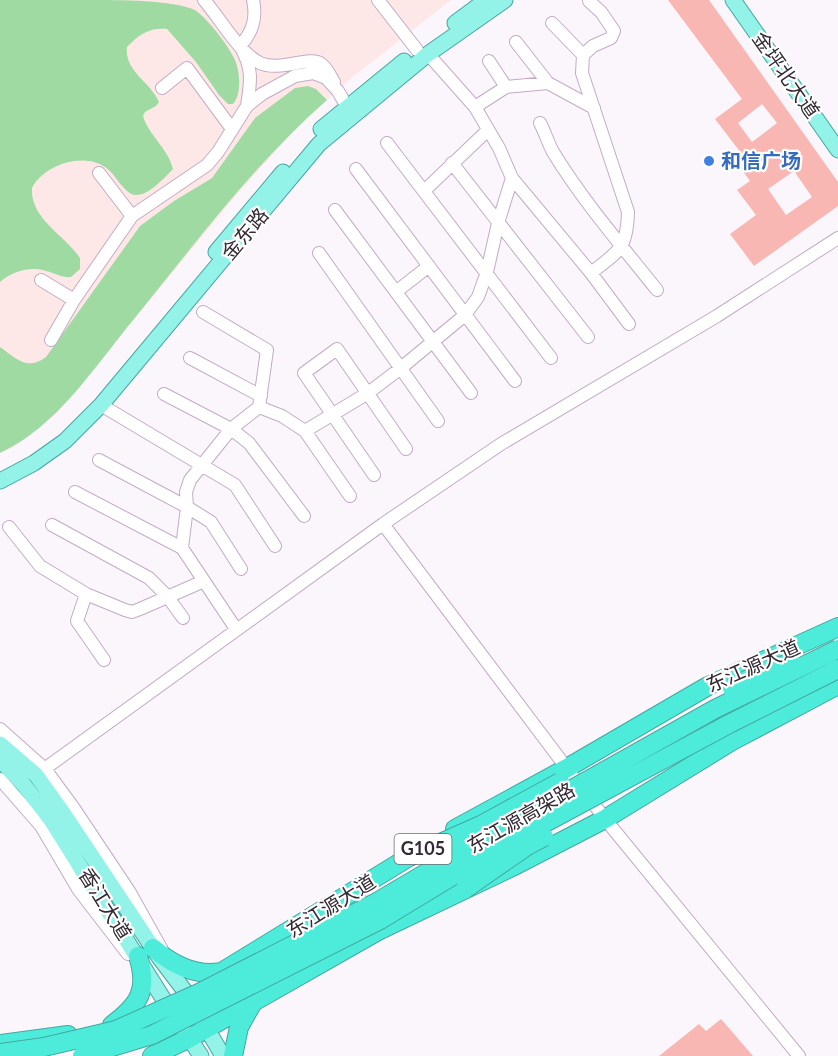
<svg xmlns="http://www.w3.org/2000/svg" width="838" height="1056" font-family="Lato,'Noto Sans SC',sans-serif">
  <rect width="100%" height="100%" fill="#fbf6fc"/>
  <path fill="#fee8e7" d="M0 0H451L355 75 299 125 238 193 56 414 14 447 0 453Z"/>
  <path fill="#a0daa3" d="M0 0C31 0 61 0 92 0 119 0 173 0 195 10 209 20 228 45 235 60 240 72 242 94 233 104H228L219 95 196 62 167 29C150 27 138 35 127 47 124 71 151 82 159 102L156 106 145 112 143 116C149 136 168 148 173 169 164 178 149 196 135 195 123 193 116 174 105 167 82 152 44 165 32 188 30 219 65 235 80 258V269L71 277C62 278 55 273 46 271 30 266 13 271 0 282Z
    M308 86 316 89 327 100C254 164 195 244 134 319 94 367 58 426 0 453V347C17 359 27 371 46 357L140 226 174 201 212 178 255 118 295 88Z"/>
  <path fill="#f9b7b3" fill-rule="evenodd" d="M668 0H709L838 182V206L754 266 730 234 756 215 737 190 750 181 734 159 741 153 715 119 742 99ZM762 104 777 123 752 142 738 123ZM794 171 812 197 786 215 768 189Z
    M721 1019 753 1056H659L699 1024 706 1031Z"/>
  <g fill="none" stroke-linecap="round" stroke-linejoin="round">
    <g stroke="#c3abc6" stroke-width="14">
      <path id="minor" d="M204 0C220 18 239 53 260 63 279 72 309 56 320 63 327 67 330 76 334 82
        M378 0 417 50
        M589 1 601 12 614 31 611 38 593 46 583 55 582 73 628 212C627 249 619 251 591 273
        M552 23 583 55
        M516 42 548 83
        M489 61 506 87
        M162 88 187 68 232 129
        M247 106C251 81 253 68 240 46 253 32 257 18 253 0
        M475 107 506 87 548 83 594 108
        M540 123C545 132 548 143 553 152 583 201 621 245 657 290
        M387 143 551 358
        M452 163 588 337
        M356 169 515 381
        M99 173 132 216
        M512 178 591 273 629 324
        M424 191 488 130
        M335 210 471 393
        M319 253 438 421
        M41 280 74 300
        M397 291 429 266
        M203 312 267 350 259 407
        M51 340 74 300 132 216 207 165 218 152 247 106 262 94 295 76 313 73 326 78 338 91 347 107
        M190 358 261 396
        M164 394 231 429 249 443 304 516
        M101 405 235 485 275 546
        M305 431 368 393 401 368 465 315 478 297 487 272 498 223 512 178 499 148 475 107 428 54
        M99 460 187 507 211 522 241 569
        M374 475 304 373 337 349 406 449
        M75 492 182 548 236 629
        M383 524 605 819 799 1056
        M52 525 149 578 167 596 183 618
        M9 527 40 566 86 594 125 610 132 612 140 609 204 581
        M182 548 187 507 186 492 190 480 231 429 259 407 282 416 305 431 350 496
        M86 594 77 621 104 660
        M0 729 45 769 73 807 129 891 162 950
        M36 775 383 524 501 444 717 316 838 238
        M0 779 41 826 78 889 128 954"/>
    </g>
    <g stroke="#44a7a0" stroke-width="17">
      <path id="major" d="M733 0 838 150
        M455 23 486 0
        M321 129 404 61
        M216 252 283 172
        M0 481 34 463 65 441 101 405 319 144 428 54 505 0
        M0 744 36 775 61 810 159 957 184 990 223 1056
        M0 760 24 785 51 820 164 1000 201 1056"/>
    </g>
    <g stroke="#44a7a0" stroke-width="20">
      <path id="highway" d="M455 829 567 768 708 686 838 627
        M153 948C174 966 198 978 226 971
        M220 973 422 849
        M112 1025C139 1005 149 990 138 956
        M0 1044 68 1035
        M152 1056 190 1038 378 931 512 867 605 819 732 741 838 685
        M233 1056 239 1027 253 1002"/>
    </g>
    <use href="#minor" stroke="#fff" stroke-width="12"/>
    <use href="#major" stroke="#94f3e8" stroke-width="15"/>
    <use href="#highway" stroke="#4debd9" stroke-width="18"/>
    <g stroke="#44a7a0" stroke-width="20" stroke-linecap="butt">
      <path id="highway-bridge" d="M732 688 765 670 792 663
        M409 857 481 825 560 782
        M465 889 527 846 544 837
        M0 1053 44 1047 116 1030 199 993 375 903 492 834 715 709 838 649
        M82 1056 152 1035 380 920 502 846 729 724 838 669"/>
    </g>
    <use href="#highway-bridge" stroke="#4debd9" stroke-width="18"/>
  </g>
  <circle fill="#3f7fe0" stroke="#fff" stroke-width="2" cx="709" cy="161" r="6"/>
  <g text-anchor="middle" stroke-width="4.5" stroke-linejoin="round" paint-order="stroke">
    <rect fill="#fff" stroke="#716a72" stroke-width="1.5" x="394.5" y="834" width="57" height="30" rx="4.5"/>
    <g font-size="18" font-weight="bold" fill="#342a35">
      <text x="423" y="855">G105</text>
    </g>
    <g font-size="20" fill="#342a35" stroke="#fff">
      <text transform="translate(786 75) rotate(55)" y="7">金坪北大道</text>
      <text transform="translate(245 234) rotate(-50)" y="7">金东路</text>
      <text transform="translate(753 666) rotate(-24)" y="7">东江源大道</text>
      <text transform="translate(521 818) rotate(-30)" y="7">东江源高架路</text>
      <text transform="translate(105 904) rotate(58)" y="7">香江大道</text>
      <text transform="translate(331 906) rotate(-32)" y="7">东江源大道</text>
    </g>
    <g font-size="20" font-weight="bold" fill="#366cbe" stroke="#fff" text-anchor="start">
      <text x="721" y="168">和信广场</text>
    </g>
  </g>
</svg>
